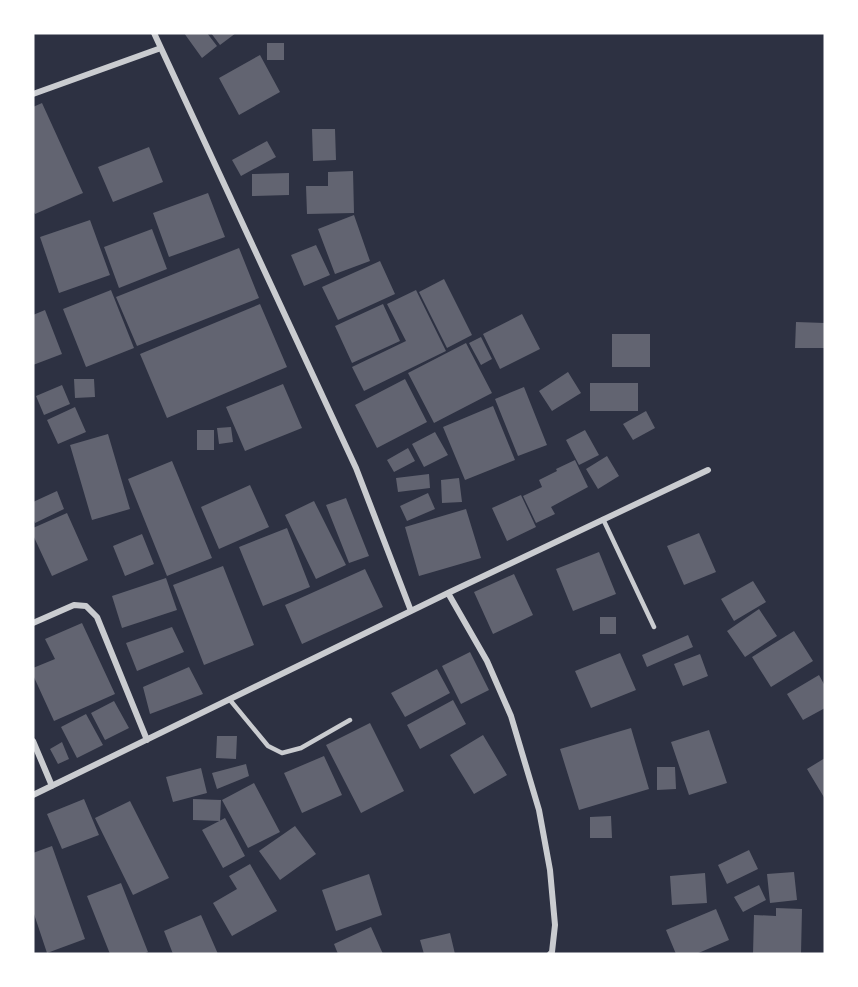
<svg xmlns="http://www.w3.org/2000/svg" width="858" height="987" font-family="Figtree,sans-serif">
  <rect width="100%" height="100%" fill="#2d3142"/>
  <path fill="#626471" d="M184 33H207L217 46 202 58Z
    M211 33H236L220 45Z
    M267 43H284V60H267Z
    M260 55 280 92 239 115 219 78Z
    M42 103 83 193 35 214 33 210V107Z
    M312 129H335L336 160 313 161Z
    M267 141 276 157 241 176 232 160Z
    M149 147 163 182 113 202 98 167Z
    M353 171 354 213 307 214 306 186H328V172Z
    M289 173V195L252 196V174Z
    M208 193 225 237 169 257 153 213Z
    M354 215 370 261 335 274 318 229Z
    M90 220 110 275 59 293 40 237Z
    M152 229 167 269 119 288 104 247Z
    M316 245 330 275 304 286 291 255Z
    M239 248 259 298 137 346 116 297Z
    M380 261 395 294 338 320 322 287Z
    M444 279 472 335 447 348 419 292Z
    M111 290 134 348 86 367 63 309Z
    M416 290 446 351 364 391 352 367 406 341 387 304Z
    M260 304 287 367 167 418 140 354Z
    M383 304 400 341 352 363 335 326Z
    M45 310 62 354 33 365V315Z
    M522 314 540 349 500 369 483 334Z
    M796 322 825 323V348H795Z
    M612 334H650V367H612Z
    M481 337 492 359 481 365 469 343Z
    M466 343 492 393 434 423 408 373Z
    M568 372 581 393 552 411 539 391Z
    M74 379H94L95 397 75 398Z
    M405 379 427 422 377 448 355 405Z
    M590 383H638V411H590Z
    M283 384 302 428 245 451 226 407Z
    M62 385 70 404 44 415 36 396Z
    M524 387 547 445 518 456 495 399Z
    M493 406 515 460 465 480 443 427Z
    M75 407 86 432 58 444 47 420Z
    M646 411 655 428 633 440 623 424Z
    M231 427 233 442 219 444 217 428Z
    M197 430H214V450H197Z
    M585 430 599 455 579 465 566 440Z
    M435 432 448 455 424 467 412 444Z
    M108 434 130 509 92 520 70 445Z
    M408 448 415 461 394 472 387 460Z
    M607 456 619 476 598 489 586 469Z
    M575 460 588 487 551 507 555 514 536 523 523 496 542 487 539 480 557 471 556 469Z
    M172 461 212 558 167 576 128 479Z
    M429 474 430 488 398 492 396 478Z
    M459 478 462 502 442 503 441 480Z
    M250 485 269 527 219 549 201 507Z
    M57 491 64 509 35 523 33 518V502Z
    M428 493 435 509 407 521 400 506Z
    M521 495 536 527 507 541 492 508Z
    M346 498 369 556 349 563 326 505Z
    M314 501 346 565 316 579 285 515Z
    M466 509 481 558 419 576 405 527Z
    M67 513 88 560 52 576 33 535V528Z
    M287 528 310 587 263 606 239 547Z
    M699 533 716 572 684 585 667 546Z
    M142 534 154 564 125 576 113 546Z
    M599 552 616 594 573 611 556 569Z
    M223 566 254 645 204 665 173 585Z
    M365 569 383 607 302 644 285 605Z
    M514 574 533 615 493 634 474 592Z
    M166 578 177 610 122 628 112 596Z
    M753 581 766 602 734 621 721 599Z
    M759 609 777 636 745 657 727 631Z
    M600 617H616V634H600Z
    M82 623 115 694 54 721 33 675V668L55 659 45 639Z
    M172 627 184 652 137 671 126 643Z
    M794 631 813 661 771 687 752 657Z
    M688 635 693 647 647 667 642 655Z
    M470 652 489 690 461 704 442 666Z
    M620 653 636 690 591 708 575 671Z
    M700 654 708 676 683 686 674 664Z
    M189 667 203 694 150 714 143 687Z
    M437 669 450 693 405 717 391 693Z
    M819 675 825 686V708L803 720 787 694Z
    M453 700 466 724 420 749 407 725Z
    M114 701 129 728 105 740 91 713Z
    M86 714 103 745 77 758 61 727Z
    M370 723 404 791 361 813 326 745Z
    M631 728 649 789 579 810 560 749Z
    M709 730 727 783 689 795 671 742Z
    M483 735 507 775 474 794 450 755Z
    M217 736H237L236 759 216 758Z
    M62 742 69 759 58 764 50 749Z
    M324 756 342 795 302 813 284 773Z
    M825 758V799L807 769Z
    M246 764 249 776 217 789 212 773Z
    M657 767H675L676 789 657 790Z
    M201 768 207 793 173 802 166 777Z
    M254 783 280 832 248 848 222 800Z
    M84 799 99 835 62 849 47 814Z
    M193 799 221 800 220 821 193 820Z
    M130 801 169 878 133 895 95 818Z
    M611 816 612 838H590V817Z
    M225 818 245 856 223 868 202 830Z
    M295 826 316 854 280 880 259 851Z
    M52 846 85 939 47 953 33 911V853Z
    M749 850 758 869 727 884 718 865Z
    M250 864 277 911 232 936 213 903 237 889 229 876Z
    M794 872 797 900 770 903 767 874Z
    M705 873 707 903 672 905 670 876Z
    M369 874 382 915 336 931 322 890Z
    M121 883 148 952 143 954H110L87 896Z
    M759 885 766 900 743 912 734 897Z
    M776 908 802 909 801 954H753L754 915 776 916Z
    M716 909 729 940 696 954H676L666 930Z
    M201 915 218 954H173L164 931Z
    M371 927 383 954H338L334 944Z
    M450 933 455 954H424L420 940Z"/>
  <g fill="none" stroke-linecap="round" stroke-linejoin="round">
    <path stroke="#caccd0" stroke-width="4.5" d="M603 519 654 627
      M230 700 268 746 282 753 301 748 350 720"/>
    <path stroke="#caccd0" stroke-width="6" d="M154 33 356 468 411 611
      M33 94 161 48
      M448 593 487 661 511 716 539 810 550 870 555 925 552 952 550 954
      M33 623 74 605 86 606 97 617 147 740
      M33 741 52 786
      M33 795 448 593 708 470"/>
  </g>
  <rect width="858" height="987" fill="none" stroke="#ffffff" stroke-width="69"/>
</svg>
